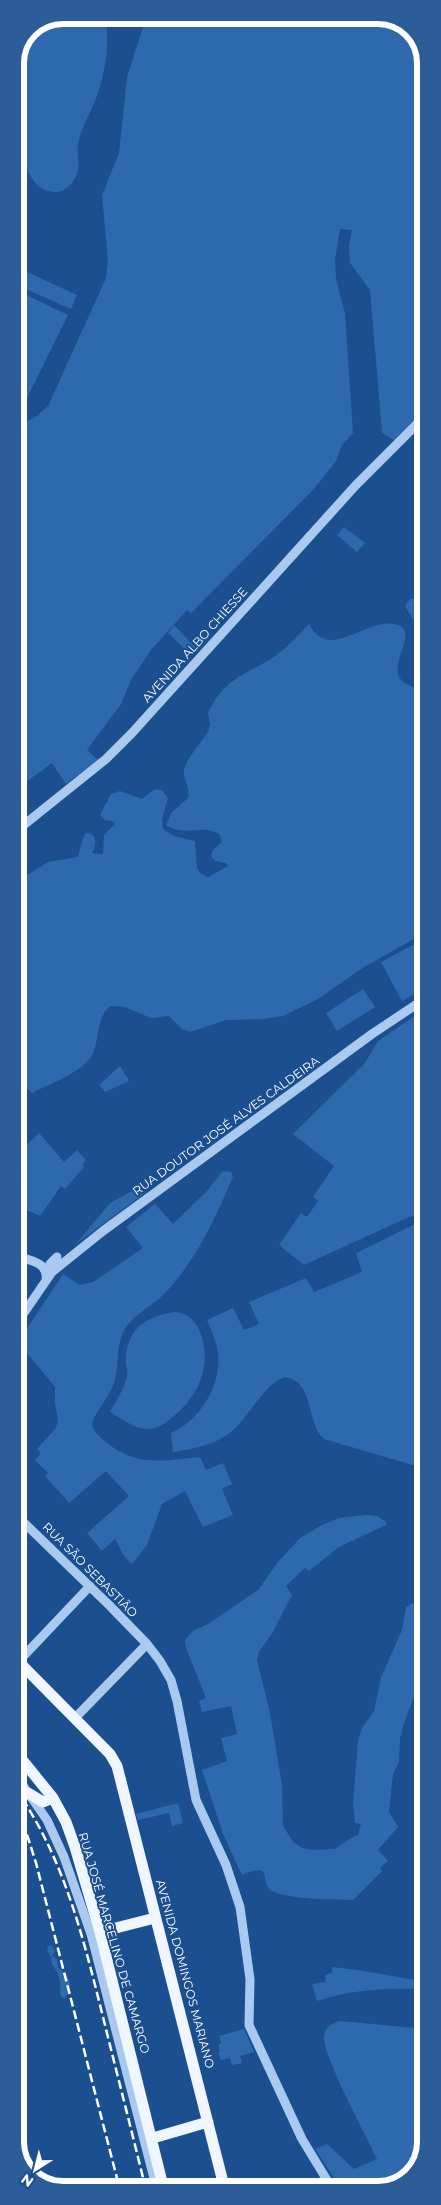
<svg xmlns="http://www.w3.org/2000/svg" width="441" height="2205" font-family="Montserrat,sans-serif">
  <rect width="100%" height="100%" fill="#1b4f8f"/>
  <path fill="#2e69ad" d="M63 15H104C112 36 104 81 95 101 89 115 81 129 78 144 76 156 82 166 75 178 71 186 63 193 54 192 29 190 30 166 15 150V63L29 29Z
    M147 15H384L412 29 426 57V411L394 440 382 433 370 290 350 263 349 245 352 230 340 229 335 260 336 279 345 313 353 433 342 445 336 461 314 489 191 613 187 610 151 650 131 680 121 704 87 750 98 760 66 784 52 763 15 790V428L37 416 48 406 106 278 108 261 102 195 119 153 127 77Z
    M27 272 77 295 71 309 21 287Z
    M18 291 68 315 24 404 15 400V297Z
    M344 527 365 543 357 552 337 535Z
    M419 598 426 602V932L361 969 318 999 283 1016 264 1019 226 1020 190 1032 182 1029 169 1016 151 1018 125 1007 110 1006C96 1018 100 1037 93 1053 83 1073 51 1083 32 1093L15 1076V883L48 862 78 857 83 838 86 833C99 834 96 846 92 853L103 854 104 835 115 824 112 821 105 820 100 815 111 794 120 791 142 799 155 789 162 790 168 798 162 819 163 829 174 836 195 841 197 868 200 873 208 877 228 866 226 863 215 861 211 856 213 850 222 842 219 834C201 823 186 838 166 825L171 813 188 798C191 788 183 780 184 770 185 761 202 741 208 732L210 725 208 713C225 676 248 675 278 654 289 646 299 634 309 624 329 664 368 615 398 625 423 633 374 676 414 687L419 663 423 657 424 646 421 632 405 606 410 599Z
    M174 625 197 649 191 655 168 633Z
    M426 938V988L402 1001 381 962Z
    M363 989 375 1007 337 1031 326 1013Z
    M426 1008V1213L409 1217 304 1265 279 1245 301 1213 307 1217 318 1201 313 1197 334 1166 293 1134 365 1063 378 1041Z
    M120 1066 129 1081 105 1092 99 1085Z
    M39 1133 64 1162 77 1150 86 1160 82 1165 84 1167 65 1189 61 1186 40 1216 29 1211 15 1209V1156Z
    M223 1171 231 1172 233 1177C215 1218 197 1259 166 1292 154 1305 136 1313 126 1327 115 1345 120 1364 114 1383 109 1398 97 1409 92 1423 93 1432 100 1437 106 1442 137 1468 164 1460 200 1457L206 1470 223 1463 232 1484 222 1489 233 1515 203 1527 185 1491 162 1504 147 1545 132 1564 124 1556 115 1539 102 1551 87 1533 129 1496 106 1471 69 1503 45 1476 48 1473 35 1460 41 1453 37 1449 55 1429 58 1422 55 1403V1387L18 1342 63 1274 80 1285 93 1282 143 1248 126 1227 155 1204 173 1224 207 1191Z
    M141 1186 146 1192 76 1244 110 1203Z
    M417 1223 426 1228V1469L324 1439C306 1424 315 1381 285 1377 266 1382 248 1418 231 1432 215 1445 193 1449 173 1452L171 1433C199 1421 222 1385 218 1353 217 1342 211 1330 207 1320L233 1308 244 1330 259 1324 249 1302 306 1278 314 1292 362 1272 356 1253Z
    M175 1312C205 1314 210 1359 200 1381 194 1397 182 1410 169 1420 163 1425 156 1429 148 1429 134 1429 121 1418 110 1412 116 1401 124 1389 127 1377 128 1370 125 1364 126 1357 128 1327 148 1316 175 1312Z
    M366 1515 377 1516 385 1521 386 1525 339 1547 309 1571 305 1568 286 1586 292 1595 273 1632 259 1652 257 1660 270 1713 282 1785 283 1826 293 1842 302 1848 313 1850 335 1849 351 1838 358 1835 361 1824 355 1823 353 1803 358 1741 362 1728 374 1711 381 1677 402 1630 406 1607C413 1601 421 1604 426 1596V1665L404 1723 400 1738 399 1762 393 1774 389 1812 398 1827 378 1850 388 1861 380 1868 382 1871 353 1900C331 1899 294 1900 274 1892 256 1884 277 1860 242 1875L223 1834 202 1770 227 1761 221 1738 237 1734 231 1706 202 1712 199 1701 206 1698 186 1648 185 1640 193 1631 208 1624 258 1590 278 1562 300 1538 322 1525 340 1518Z
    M178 1803 183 1823 172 1826 169 1813 138 1820 136 1814Z
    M51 1945 55 1951 52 1956 57 1959 58 1968C71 1975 74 1988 64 1999L60 1995C61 1984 60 1973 52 1965L51 1957 47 1950 48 1946Z
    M332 1967 358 1970 426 1982V1989C389 1988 352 1989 317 2001L312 1984 326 1982 325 1975 332 1973Z
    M340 2021 426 2029V2142L414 2173 384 2190H342L315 2149 327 2144 354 2169 377 2159C367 2137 322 2055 324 2036 325 2027 332 2023 340 2021Z
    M244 2029 254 2052 240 2056 242 2063 232 2065 230 2058 221 2060 218 2052 220 2051 218 2044 221 2043 219 2036Z"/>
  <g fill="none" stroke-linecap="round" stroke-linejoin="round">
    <path stroke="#a9c9ee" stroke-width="9" d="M15 832 106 759 132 733 356 485 426 415
      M15 1256C29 1260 49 1262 46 1280
      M47 1276 50 1264 57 1257
      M15 1326 52 1272 103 1231 372 1034 426 998
      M15 1514 109 1605 147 1644 160 1661 171 1680 177 1701 196 1800 226 1865 240 1907 250 1979 249 2025 302 2139 333 2190
      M19 1661 90 1586
      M75 1718 147 1644
      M15 1774 47 1820 64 1857 91 1934 157 2190"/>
    <path stroke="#f0f6ff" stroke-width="11" d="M15 1658 110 1754 117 1766 225 2190
      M15 1751 53 1798 66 1822 75 1847 100 1932 164 2190
      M28 1793 43 1802 53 1798
      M100 1932 155 1918
      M153 2138 208 2122"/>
    <path stroke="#fff" stroke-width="2.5" stroke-dasharray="9 4" stroke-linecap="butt" d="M15 1788C64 1857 83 1937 103 2017 117 2074 132 2132 146 2190
      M15 1812 23 1822 36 1863 120 2190"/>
  </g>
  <g text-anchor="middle" stroke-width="4" stroke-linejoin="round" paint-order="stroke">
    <g font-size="12" fill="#fff" stroke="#1b4f8f">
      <text transform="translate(195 645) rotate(-48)" y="4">AVENIDA ALBO CHIESSE</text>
      <text transform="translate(226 1126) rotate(-36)" y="4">RUA DOUTOR JOSÉ ALVES CALDEIRA</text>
      <text transform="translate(90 1570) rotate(45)" y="4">RUA SÃO SEBASTIÃO</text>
      <text transform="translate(114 1943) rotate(74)" y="4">RUA JOSÉ MARCELINO DE CAMARGO</text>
      <text transform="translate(185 1974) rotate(75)" y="4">AVENIDA DOMINGOS MARIANO</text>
    </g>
  </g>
  <path d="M0 0H441V2205H0ZM63 24H378A39 39 0 0 1 417 63V2142A39 39 0 0 1 378 2181H63A39 39 0 0 1 24 2142V63A39 39 0 0 1 63 24Z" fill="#2d5d98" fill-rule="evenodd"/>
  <path fill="none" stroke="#fff" stroke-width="6" d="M63 24H378A39 39 0 0 1 417 63V2142A39 39 0 0 1 378 2181H63A39 39 0 0 1 24 2142V63A39 39 0 0 1 63 24Z"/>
  <g transform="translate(35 2170) rotate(216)" stroke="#1b4f8f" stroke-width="4" paint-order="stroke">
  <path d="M0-4L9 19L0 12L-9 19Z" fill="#ffffff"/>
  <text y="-8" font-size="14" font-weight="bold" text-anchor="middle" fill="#ffffff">N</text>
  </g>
</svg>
